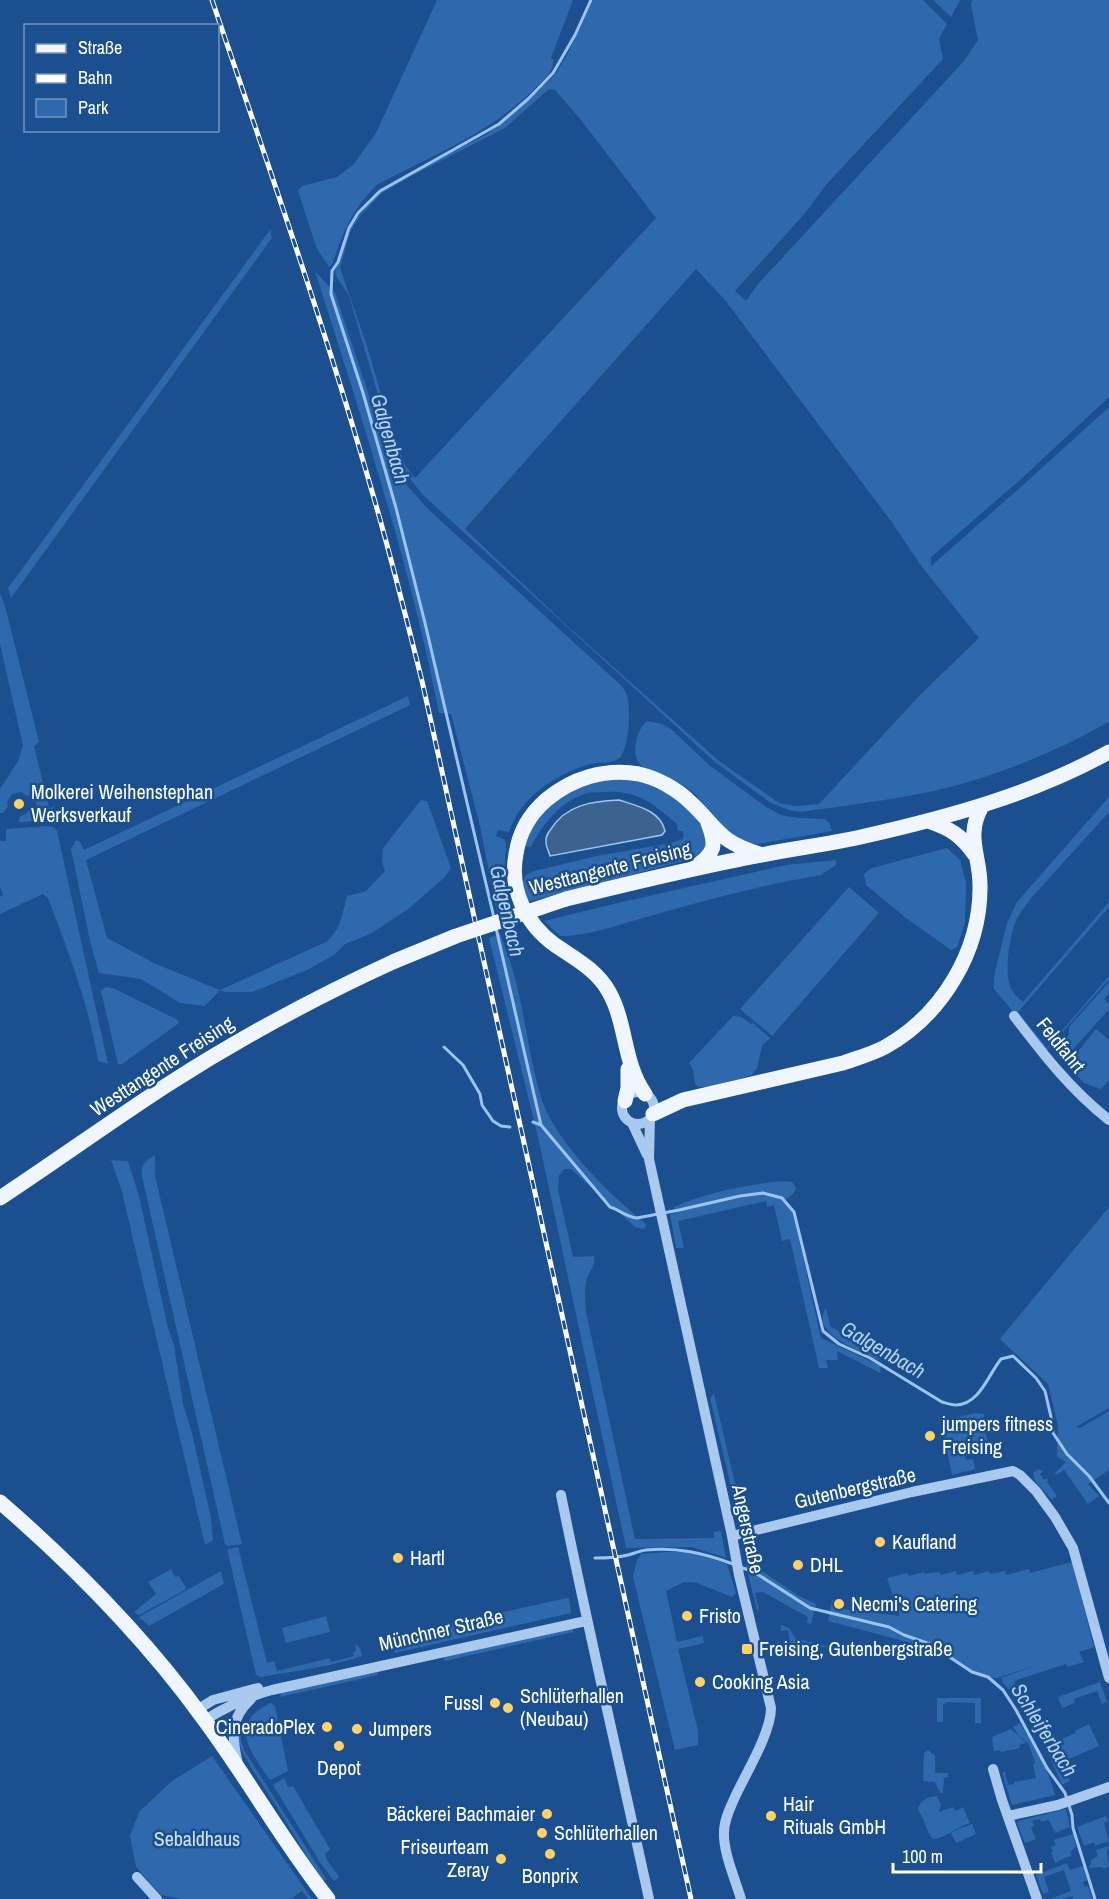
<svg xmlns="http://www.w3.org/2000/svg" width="1109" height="1899" font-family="'Archivo Narrow',sans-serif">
  <rect width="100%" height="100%" fill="#1b4f8f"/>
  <path fill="#2e69ad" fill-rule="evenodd" d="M437 0H573L551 58 553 60C554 72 545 78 537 86 493 132 433 155 378 184 352 209 343 232 332 265L329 267 317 249 298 191 302 186 337 177 353 165 376 133Z
    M593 0H923L947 24 939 39 943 59 825 186 806 212 735 291 746 301 759 283 964 61 978 40 971 5 972 0H1109V397L1020 480 931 557V566L1023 485 1109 407V722C1051 754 989 780 924 793 884 801 842 806 801 812L789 810 771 803 715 762 424 496 409 478 400 463 393 446 349 296C345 288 337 280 335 272L348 234 356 219 379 193 420 169 487 134 505 120 554 76 568 53ZM549 89 555 90 581 120 656 218 415 478 405 465 388 418 367 346 340 268 350 232 361 215 382 193 411 176 505 128ZM696 269 725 300 893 524 922 567 979 638 922 693 819 804 795 806 779 803 719 761 565 624 465 529Z
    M933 0H960L951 17Z
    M270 230 272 238 11 598 8 588Z
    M315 271 335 293 394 471 429 510 614 679C619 683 623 687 626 693 631 705 630 751 618 759 611 764 599 762 591 764 557 773 520 797 509 832L498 830 496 836 505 840 506 844 504 879 511 908 497 912 480 826 451 714 439 713C410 563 361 417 315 271Z
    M0 593 5 606 39 742 34 746 49 808 54 807 53 815C43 820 30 822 19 822L20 816 26 814 30 808 37 807 34 794 27 796 21 792 12 794 7 802 8 807 3 813H0V789L18 761 23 746 0 644Z
    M408 696 410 705 86 860 107 938 156 964 220 990 326 942C341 930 342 914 347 896L366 891 385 871 382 861 383 848 421 800 427 801 451 868 444 878 407 910 370 934 345 944 334 955 307 970 252 992H225L220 990 205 1006 180 1003 141 979 99 973 90 941 71 849 76 840 80 842 84 850Z
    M647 721 662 724 671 729 709 765 766 807 781 815 799 818 825 819 830 824 832 831 757 844C722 842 715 810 691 791 683 785 673 779 663 775 656 771 644 770 639 763 631 753 637 728 647 721Z
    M623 779 645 783 673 796 698 819 707 836 705 848 695 857 687 860 527 902 522 884 526 875 534 871 597 856 671 843 683 839V831H678L677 824C665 814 653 803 639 797 629 793 617 791 607 792 601 792 594 792 588 793 561 800 543 824 531 847L522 846C531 821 555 791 581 783 594 779 610 780 623 779Z
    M1109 797V812L1033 896C1027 904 1019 913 1015 923 1009 941 1003 976 1013 992 1015 996 1020 999 1023 1002L1109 902V907L1018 1012 1047 1048 1109 976V979L1046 1051 994 989V976L1007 923 1017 902Z
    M47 826 53 827 57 831 108 1064 98 1061C89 1005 68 951 48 898L43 894 0 914V897L3 895 0 887V841H6V829Z
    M947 848 960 860 966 883 965 923 957 947 951 950 906 918 866 885 864 874 872 868Z
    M836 860V865L821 875C762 885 707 900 650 916 624 923 586 937 560 936L544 921 622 902 786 865Z
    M849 887 879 913 772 1036 740 1009Z
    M500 933C506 951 513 968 517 986 526 1022 530 1061 541 1097 554 1141 610 1195 645 1223L646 1226 644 1229 635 1227 571 1169H565L559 1175 558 1190 573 1257 594 1256C595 1268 591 1268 587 1278 584 1289 585 1301 586 1312L635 1539 714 1538V1532L721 1531 726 1558 692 1547 626 1548 538 1137 489 938Z
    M1109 982V993L1104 999 1109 1004V1009L1068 1055 1060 1046 1069 1034V1027Z
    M106 987 115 989 178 1020 179 1023 122 1064H118L101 991Z
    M733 1016 741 1017 751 1024 753 1023 770 1038 762 1046 757 1068 752 1075 715 1086 699 1087 695 1084 693 1070 689 1063Z
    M1096 1029 1109 1040V1080L1101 1089 1084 1083 1067 1065Z
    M155 1155V1176L242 1544 228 1546 225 1544 142 1176C141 1164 145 1161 155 1155Z
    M111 1160 128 1161 139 1196 168 1328 174 1345 183 1404 192 1433 211 1518 213 1540 205 1545 121 1188Z
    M781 1181 792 1182C801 1191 791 1195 784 1201L793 1213 821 1338 881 1366 880 1373 837 1351 838 1360H826L828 1368H819L790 1239 782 1241 774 1205 767 1207 766 1201 678 1221 684 1248H676L670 1214 676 1213 674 1207C707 1192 746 1185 781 1181Z
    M1109 1207V1408L1076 1427 1080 1428 1109 1411V1470L1088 1484 1099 1496 1088 1504 1064 1470 1056 1475 1055 1473 1066 1462 1057 1457 1058 1425 1048 1384 1000 1339Z
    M826 1308 830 1326 884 1358 878 1360C860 1351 809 1333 826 1308Z
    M714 1394 741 1509 747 1507 750 1520 747 1522 743 1521 738 1516 710 1398Z
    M976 1413 984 1414V1427L988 1443 984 1445 982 1440 963 1444 966 1460 973 1459 975 1469 952 1475 941 1421Z
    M1038 1469 1043 1471 1040 1474 1044 1480 1047 1478 1048 1480 1047 1482 1057 1496 1052 1500 1035 1481 1033 1473Z
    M238 1547 267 1663 274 1661 277 1671 330 1658 331 1662 354 1656 353 1653 356 1650 355 1644 360 1648 362 1656C330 1667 295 1671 261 1677L256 1675 227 1549Z
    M682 1551 702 1554 727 1564 736 1593 732 1597 697 1583 684 1582 666 1591 677 1642 703 1636 704 1643 678 1649 698 1731V1745L675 1750 633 1577 637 1560 641 1554Z
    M754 1560 753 1565 799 1596 816 1604 811 1624 807 1623 808 1617 763 1592 755 1593 759 1610H757L746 1566 749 1561Z
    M1072 1562 1094 1647 1079 1652 1084 1662 1067 1667 1066 1664 1014 1681 1018 1695H1015L1003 1683 1001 1678 1037 1665 997 1678H993L966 1669 923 1640 914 1651H913L915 1644 828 1621 832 1600 836 1601 835 1608 900 1616 887 1578 907 1573 909 1576 924 1572 925 1574 939 1572 941 1575 956 1571 957 1575 973 1571 974 1575 989 1571 990 1574 1005 1571 1006 1575 1029 1569 1030 1573Z
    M171 1569 175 1577 179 1576 186 1588 185 1590 139 1615 134 1612 156 1594 148 1582Z
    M221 1571 224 1584 149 1626 139 1617Z
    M567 1598H569L571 1613 395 1653 393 1646 413 1641 412 1635 416 1631Z
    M326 1616 330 1632 286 1643 282 1628Z
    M781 1625 789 1628 795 1638 829 1647H793L792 1654 787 1653 785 1650 790 1649 791 1647 788 1630 781 1631Z
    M573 1628V1632L445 1661 444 1657Z
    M377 1672 378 1675 280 1697 281 1693Z
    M1100 1682 1107 1702 1102 1704 1097 1691 1074 1699 1075 1703 1062 1708 1058 1697Z
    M937 1698H981V1723H975V1703L947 1702 943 1705V1722H937Z
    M271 1703 275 1706 288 1771 270 1780C250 1751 227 1723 271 1703Z
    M1020 1723C1033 1745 1049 1769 1055 1795L1012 1805 1002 1773 1005 1771 1008 1785 1014 1784V1782L1036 1778 1033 1765 1035 1762 1028 1743 1019 1736 1013 1727Z
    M1089 1724 1099 1746 1062 1762 1070 1781 1062 1785 1045 1746 1076 1733 1075 1731Z
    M238 1728 241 1730V1740L244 1750 326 1879 324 1881 311 1863 283 1817 244 1756 238 1741Z
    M1011 1729 1026 1743 1019 1745 1020 1748 1001 1752 1000 1750 994 1751 992 1737Z
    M928 1750 935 1756V1773H948V1777L944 1778 943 1793H940L935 1782 923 1781 924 1753Z
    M212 1756 312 1899H308L302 1891 291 1899H182L161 1895 136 1867 130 1836 139 1812 172 1781Z
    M284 1778 288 1787 293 1786 330 1849 325 1854 327 1860 339 1877 334 1881 321 1864 273 1785Z
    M937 1796 941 1805 939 1812 953 1807 955 1811 963 1807 970 1823C957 1827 946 1838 933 1839 926 1832 925 1819 918 1810 920 1800 927 1797 937 1796Z
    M1066 1809 1070 1827 1055 1833 1049 1820 1041 1822 1040 1819 1032 1821 1034 1826 1031 1828 1036 1839 1025 1843 1017 1824 1018 1821Z
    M1106 1816 1108 1821 1104 1823 1109 1841 1095 1846 1094 1842 1084 1846 1077 1827Z
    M972 1824 976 1834 956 1843 951 1833 961 1828Z
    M1073 1834 1076 1846 1070 1853 1072 1855 1055 1863 1051 1852 1053 1851 1051 1847 1056 1845 1054 1840Z
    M1109 1846 1107 1852 1109 1866 1104 1869 1102 1867 1090 1868 1089 1866 1091 1864V1860L1098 1856 1096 1850Z
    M1067 1863 1070 1870 1083 1866 1087 1880 1083 1882 1085 1887 1088 1886 1092 1899H1074L1072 1896 1062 1899H1050L1071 1891 1064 1870 1044 1877 1049 1892 1043 1894 1036 1875Z"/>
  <path fill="#3c6290" stroke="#9cc4f0" stroke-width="1.5" d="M619 800C637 806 660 810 665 831L662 835 550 856C549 852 546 847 546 842 545 837 548 833 551 829 566 805 592 801 619 800Z"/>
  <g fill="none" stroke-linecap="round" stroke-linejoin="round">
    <path stroke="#9cc4f0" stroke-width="3" d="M494 918 425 623 396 508 363 393 331 294 332 271 338 262 349 228 358 213 380 191 499 124 528 99 553 73 575 35 591 0
      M496 928 541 1125 610 1207C620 1210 626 1217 637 1218L679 1210 740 1196 763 1193 782 1198 794 1212 823 1331 839 1344 870 1358 942 1402C946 1403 952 1405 956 1405 980 1404 988 1375 1001 1359L1013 1356 1036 1378 1045 1391 1051 1417 1053 1433 1067 1454 1089 1476 1109 1503
      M444 1047 463 1065 480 1094 482 1105 493 1121 501 1126 510 1127
      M533 1122 541 1125
      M595 1558C604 1558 614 1558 623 1556 631 1555 638 1551 646 1550 677 1547 704 1553 733 1564
      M740 1567 754 1572 810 1608 889 1627 904 1635 930 1644 972 1672 988 1677 1003 1690 1016 1710 1047 1768 1065 1793 1072 1815 1073 1828 1095 1899"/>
    <path stroke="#a9c9ee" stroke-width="10" d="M1014 1016C1043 1054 1070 1089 1109 1120
      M622 1108a16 16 0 1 1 32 0a16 16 0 1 1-32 0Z
      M650 1119 649 1159 732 1536 739 1575 771 1708C771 1733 746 1773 735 1797 730 1808 724 1820 724 1832 723 1852 735 1879 741 1899
      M632 1123 647 1155
      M561 1495C588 1630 620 1764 649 1899
      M732 1536 912 1492 1013 1471 1020 1475 1036 1491 1055 1517 1073 1548 1109 1678
      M197 1710 213 1700 258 1688
      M205 1720C226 1707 248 1696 272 1690L586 1621
      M238 1764C232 1738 229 1719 251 1699
      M993 1769 1002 1800 1037 1899
      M1008 1816 1058 1805 1109 1787
      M137 1877 157 1899"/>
    <path stroke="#f0f6ff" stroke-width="15" d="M928 821C951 829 961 835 975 855
      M695 867C715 853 717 846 708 823
      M566 899C631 883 696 867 761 855 796 848 831 844 865 836 949 817 1033 794 1109 752
      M645 1094C623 1063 627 1024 609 992 597 970 574 958 555 945 526 924 509 890 516 854 519 833 530 814 546 800 572 778 605 768 639 774 657 778 677 789 690 802 704 814 713 829 728 840 738 847 750 851 762 855
      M625 1101 628 1088V1069
      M653 1114 683 1100 843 1063C857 1058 872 1054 885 1047 942 1015 981 951 980 885 980 855 965 836 982 806
      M0 1198C56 1161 110 1122 167 1085 240 1038 316 997 395 961
      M0 1502C75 1567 145 1638 203 1718 247 1777 283 1842 328 1899"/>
    <g stroke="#fff" stroke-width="5">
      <path id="rail" d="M212 0C267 162 324 324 371 488 390 552 406 617 422 681L691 1899"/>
    </g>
    <use href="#rail" stroke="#1b4f8f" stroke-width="3" stroke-dasharray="9" stroke-linecap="butt"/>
    <path stroke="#f0f6ff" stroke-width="15" d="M395 961 456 936 566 899"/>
  </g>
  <g fill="#ffd166" stroke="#1b4f8f" stroke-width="2">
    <circle cx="19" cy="804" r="6"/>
    <circle cx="930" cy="1436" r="6"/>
    <circle cx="880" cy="1542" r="6"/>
    <circle cx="398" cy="1558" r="6"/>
    <circle cx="798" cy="1565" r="6"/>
    <circle cx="839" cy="1604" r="6"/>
    <circle cx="687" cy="1616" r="6"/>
    <rect x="741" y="1643" width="12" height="12" rx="3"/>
    <circle cx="700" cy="1682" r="6"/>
    <circle cx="495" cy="1703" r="6"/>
    <circle cx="508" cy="1708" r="6"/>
    <circle cx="327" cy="1727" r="6"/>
    <circle cx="357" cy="1729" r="6"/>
    <circle cx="339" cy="1746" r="6"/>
    <circle cx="547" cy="1814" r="6"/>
    <circle cx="771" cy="1816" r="6"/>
    <circle cx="542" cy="1833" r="6"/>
    <circle cx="550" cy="1854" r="6"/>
    <circle cx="501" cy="1859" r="6"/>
  </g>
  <g text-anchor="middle" stroke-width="5" stroke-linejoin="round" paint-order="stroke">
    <g font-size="20" fill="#fff" stroke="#1b4f8f" text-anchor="start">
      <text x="31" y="799">Molkerei Weihenstephan<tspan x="31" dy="23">Werksverkauf</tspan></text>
      <text x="942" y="1431">jumpers fitness<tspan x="942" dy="23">Freising</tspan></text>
      <text x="892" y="1549">Kaufland</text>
      <text x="410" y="1565">Hartl</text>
      <text x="810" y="1572">DHL</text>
      <text x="851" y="1611">Necmi's Catering</text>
      <text x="699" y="1623">Fristo</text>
      <text x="759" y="1656">Freising, Gutenbergstraße</text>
      <text x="712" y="1689">Cooking Asia</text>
      <text x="520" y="1703">Schlüterhallen<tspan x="520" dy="23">(Neubau)</tspan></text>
      <text x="483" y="1710" text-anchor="end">Fussl</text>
      <text x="315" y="1734" text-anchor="end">CineradoPlex</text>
      <text x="369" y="1736">Jumpers</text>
      <text x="339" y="1775" text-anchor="middle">Depot</text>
      <text x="783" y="1811">Hair<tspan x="783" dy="23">Rituals GmbH</tspan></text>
      <text x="535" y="1821" text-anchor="end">Bäckerei Bachmaier</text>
      <text x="554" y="1840">Schlüterhallen</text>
      <text x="489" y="1854" text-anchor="end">Friseurteam<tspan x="489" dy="23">Zeray</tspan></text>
      <text x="550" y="1883" text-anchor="middle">Bonprix</text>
    </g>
    <g font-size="20" fill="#fff" stroke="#1b4f8f">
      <text transform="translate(610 868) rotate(-14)" y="7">Westtangente Freising</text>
      <text transform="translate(1061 1045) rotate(51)" y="7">Feldfahrt</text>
      <text transform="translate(162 1066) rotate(-33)" y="7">Westtangente Freising</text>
      <text transform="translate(855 1488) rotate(-13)" y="7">Gutenbergstraße</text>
      <text transform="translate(748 1529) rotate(78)" y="7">Angerstraße</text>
      <text transform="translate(441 1630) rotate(-13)" y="7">Münchner Straße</text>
    </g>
    <g font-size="20" fill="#cfe3fa" stroke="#1b4f8f">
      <text x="197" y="1846">Sebaldhaus</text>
    </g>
    <g font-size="21" font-style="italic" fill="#b5d3f5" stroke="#1b4f8f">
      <text transform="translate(390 439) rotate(74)" y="7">Galgenbach</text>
      <text transform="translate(507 911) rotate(77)" y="7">Galgenbach</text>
      <text transform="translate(883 1350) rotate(30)" y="7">Galgenbach</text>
      <text transform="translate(1044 1730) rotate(58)" y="7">Schleiferbach</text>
    </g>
  </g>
  <rect x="24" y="24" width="195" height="108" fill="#1b4f8f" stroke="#7695bc" stroke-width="1.5"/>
  <rect x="36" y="44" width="30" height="9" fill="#f0f6ff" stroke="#7695bc" stroke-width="1.5"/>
  <text x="78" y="54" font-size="18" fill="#ffffff">Straße</text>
  <rect x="36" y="74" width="30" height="9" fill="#ffffff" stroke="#7695bc" stroke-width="1.5"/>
  <text x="78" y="84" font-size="18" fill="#ffffff">Bahn</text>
  <rect x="36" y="99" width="30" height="18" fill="#2e69ad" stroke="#7695bc" stroke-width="1.5"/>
  <text x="78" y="114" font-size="18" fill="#ffffff">Park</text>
  <path d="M893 1863v9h148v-9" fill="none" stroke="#ffffff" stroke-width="3"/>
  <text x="902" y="1863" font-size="18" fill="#ffffff" stroke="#1b4f8f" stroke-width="4.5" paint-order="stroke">100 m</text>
</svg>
